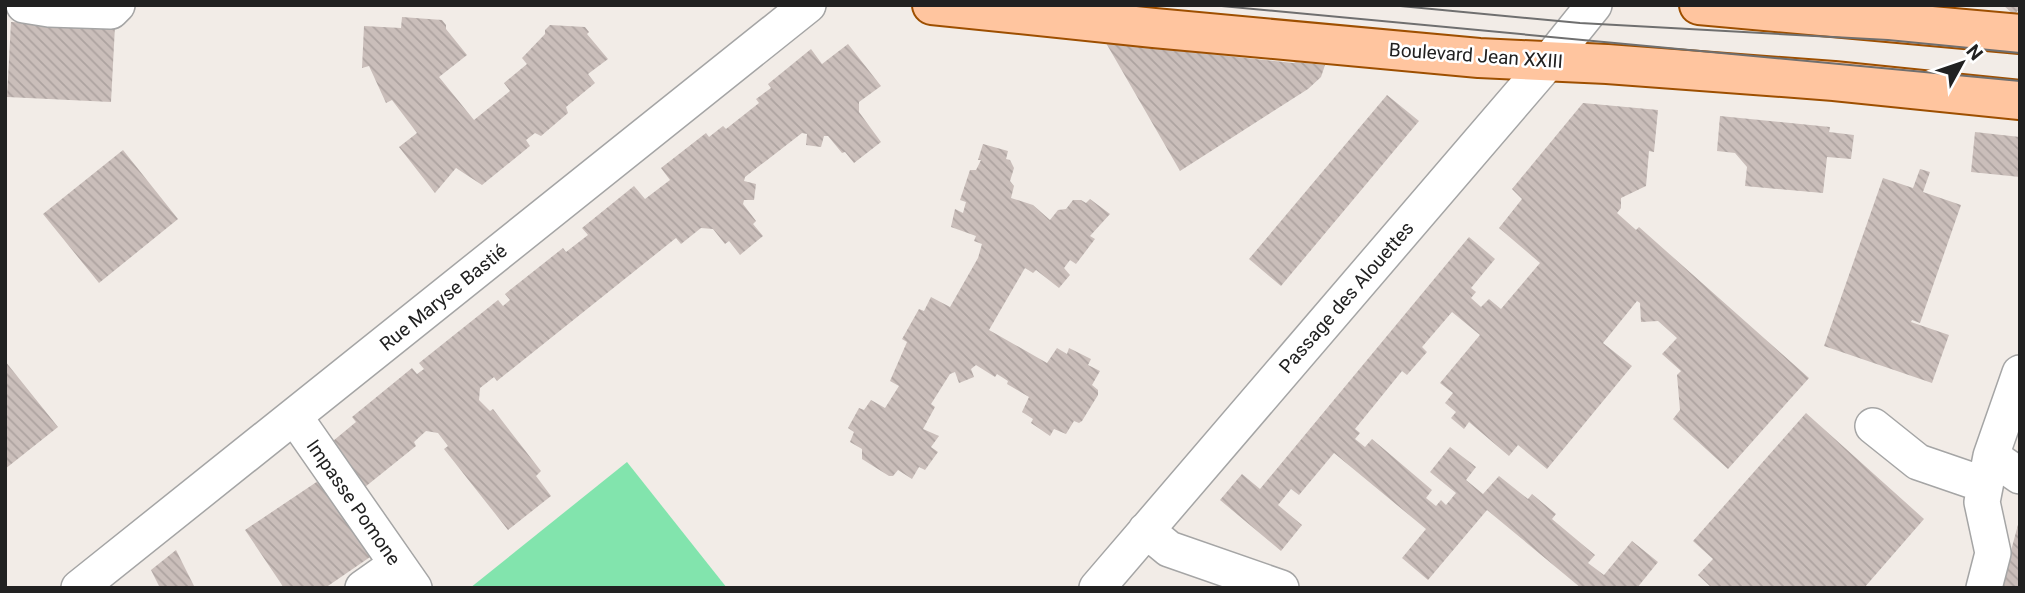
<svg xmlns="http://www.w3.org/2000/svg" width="2025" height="593" font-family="Roboto,sans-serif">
  <defs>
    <pattern id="building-back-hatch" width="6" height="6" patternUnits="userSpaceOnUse" patternTransform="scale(1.75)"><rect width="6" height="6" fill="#cabeba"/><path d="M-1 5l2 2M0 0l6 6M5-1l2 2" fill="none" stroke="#ada3a0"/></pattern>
  </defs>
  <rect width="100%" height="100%" fill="#f2ece7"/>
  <path fill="#82e4ad" d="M627 462 727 588H470Z"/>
  <path fill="url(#building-back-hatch)" d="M2003 5H2020V8L2014 15Z
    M402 17 442 20 446 25V29L467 55 439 77 474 120 510 91 504 83 527 64 522 58 545 34V30L550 25 585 27 589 32 587 34 608 59 588 74 595 83 566 107 568 113 541 136 535 133 526 140 530 146 482 185 456 168 435 193 399 147 417 133 392 100 386 103 369 66 362 68 364 26 401 28Z
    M11 22 115 26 111 102 7 97Z
    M1106 43 1293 63 1296 62 1325 65 1321 77 1308 89 1180 171Z
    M848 44 881 86 859 102V112L881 142 854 163 845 152 842 153 828 136H824L821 147 806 145 807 134 802 133 745 177 744 181 756 184 754 200H744L743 204 756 221 753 224 763 236 740 255 729 241 725 244 713 229 701 228 681 244 676 238 497 381 494 377 480 388 479 400 490 411 493 409 541 471 536 476 551 496 508 530 444 449 448 446 438 433 426 431 414 442 416 446 365 487 333 441 356 422 352 417 412 368 417 374 424 369 419 363 498 300 503 306 510 300 505 294 563 248 566 252 588 235 582 228 634 186 645 199 670 180 661 168 706 133 709 137 723 126 726 129 759 103 756 99 771 88 768 84 811 49 822 64Z
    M1387 95 1419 121 1281 286 1249 259Z
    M1583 103 1658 110 1654 152 1649 151 1646 186 1621 198V208L1617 213 1636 230 1639 227 1809 378 1728 469 1673 419 1680 410 1677 375 1681 371 1662 354 1677 338 1658 321 1641 322 1640 303 1637 301 1603 343 1632 366 1547 469 1518 445 1509 456 1469 422 1464 429 1451 418 1456 412 1445 403 1453 393 1440 383 1480 335 1452 312 1422 347 1427 352 1407 375 1402 371 1355 429 1360 433 1355 439 1365 447 1372 439 1432 490 1426 498 1436 506 1441 500 1446 505 1456 493 1430 472 1450 447 1476 467 1466 480 1483 494 1499 476 1528 499 1532 494 1556 514 1552 519 1595 555 1588 563 1604 575 1632 541 1658 562 1637 588H1581L1487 510 1428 580 1402 558 1426 529 1334 453 1299 495 1291 489 1278 505 1302 525 1281 551 1220 500 1242 474 1260 489 1469 237 1495 259 1471 288 1476 292 1471 298 1481 307 1489 299 1501 309 1540 263 1499 228 1522 199 1512 189Z
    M1720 116 1830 127 1829 132 1854 135 1851 159 1827 157 1823 193 1745 186 1747 167 1735 153 1717 151Z
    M1975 132 2020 137V177L1971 172Z
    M983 144 1008 151 1006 159 1010 160 1014 168 1010 181 1014 186 1011 198 1033 205 1050 220 1058 210 1066 209 1073 200H1081L1086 203 1090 199 1110 214 1090 236 1095 239 1076 264 1070 260 1064 268 1070 275 1059 288 1036 270 1033 273 1025 268 989 330 1047 363 1057 348 1067 354 1069 348 1091 359 1088 365 1100 371 1092 385 1098 390V395L1082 421 1079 423 1074 421 1066 434 1054 429 1050 436 1031 423 1033 419 1022 412 1029 397 1007 384 1008 381 997 374 995 377 976 365 971 369 974 377 959 383 955 372 950 374 931 404 935 407 923 429 939 436 931 447 938 452 925 470 919 467 912 479 898 470 893 476H889L862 459V449L850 442 854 432 848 428 859 408 864 410 871 400 885 408 899 386 890 381 907 342 902 339 919 309 924 311 931 297 950 307 978 258 982 244 974 241 976 236 951 227 955 209 963 213 966 202 960 200 970 170H976L981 160H978Z
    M123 150 178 219 99 283 43 214Z
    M1920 169 1930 172 1923 192 1961 205 1920 323 1912 320 1911 322 1949 335 1932 383 1824 346 1883 178 1913 188Z
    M5 361 58 427 5 469Z
    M1806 413 1924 519 1864 588H1712L1698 575 1713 559 1693 541Z
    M321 479 373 555 325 588H284L245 530Z
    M2019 521 2020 588H2001Z
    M176 550 195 588H160L151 570Z"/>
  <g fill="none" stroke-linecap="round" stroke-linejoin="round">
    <g stroke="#a5a5a5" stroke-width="38">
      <path id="minor" d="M24 5 49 9 111 11 117 5
        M2020 373 1991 456 2020 476
        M294 416 414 588
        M1873 426 1918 462 1985 485
        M1146 530 1169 549 1281 588
        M79 588 808 5
        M363 588 397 564
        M1097 588 1549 61 1594 5
        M1984 588 1993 553 1982 502 1991 456"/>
    </g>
    <g stroke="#9e4f00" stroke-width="42">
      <path id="major" d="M932 5 1154 28 1479 58 1607 64 1834 81 2020 100
        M1699 5 2020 34"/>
    </g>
    <use href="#minor" stroke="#fff" stroke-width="35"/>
    <use href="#major" stroke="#ffc59f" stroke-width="38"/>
    <path stroke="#6f6f6f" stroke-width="2" d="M1211 5 2020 81
      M1390 5 1580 23 1888 40 2020 53"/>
  </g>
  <g text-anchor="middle" stroke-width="5" stroke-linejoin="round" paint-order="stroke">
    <g font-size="19" fill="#212121" stroke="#fff">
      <text transform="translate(1476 55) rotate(4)" y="7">Boulevard Jean XXIII</text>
      <text transform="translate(443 297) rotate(-39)" y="7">Rue Maryse Bastié</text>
      <text transform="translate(1346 297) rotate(-49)" y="7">Passage des Alouettes</text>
      <text transform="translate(354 502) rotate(55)" y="7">Impasse Pomone</text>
    </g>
  </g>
  <rect width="2025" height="593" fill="none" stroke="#212121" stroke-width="14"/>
  <g transform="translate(1962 63) rotate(50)" stroke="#ffffff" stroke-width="5" paint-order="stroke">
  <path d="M0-5L12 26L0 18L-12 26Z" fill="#212121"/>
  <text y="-10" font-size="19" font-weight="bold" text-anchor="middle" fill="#212121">N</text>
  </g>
</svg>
